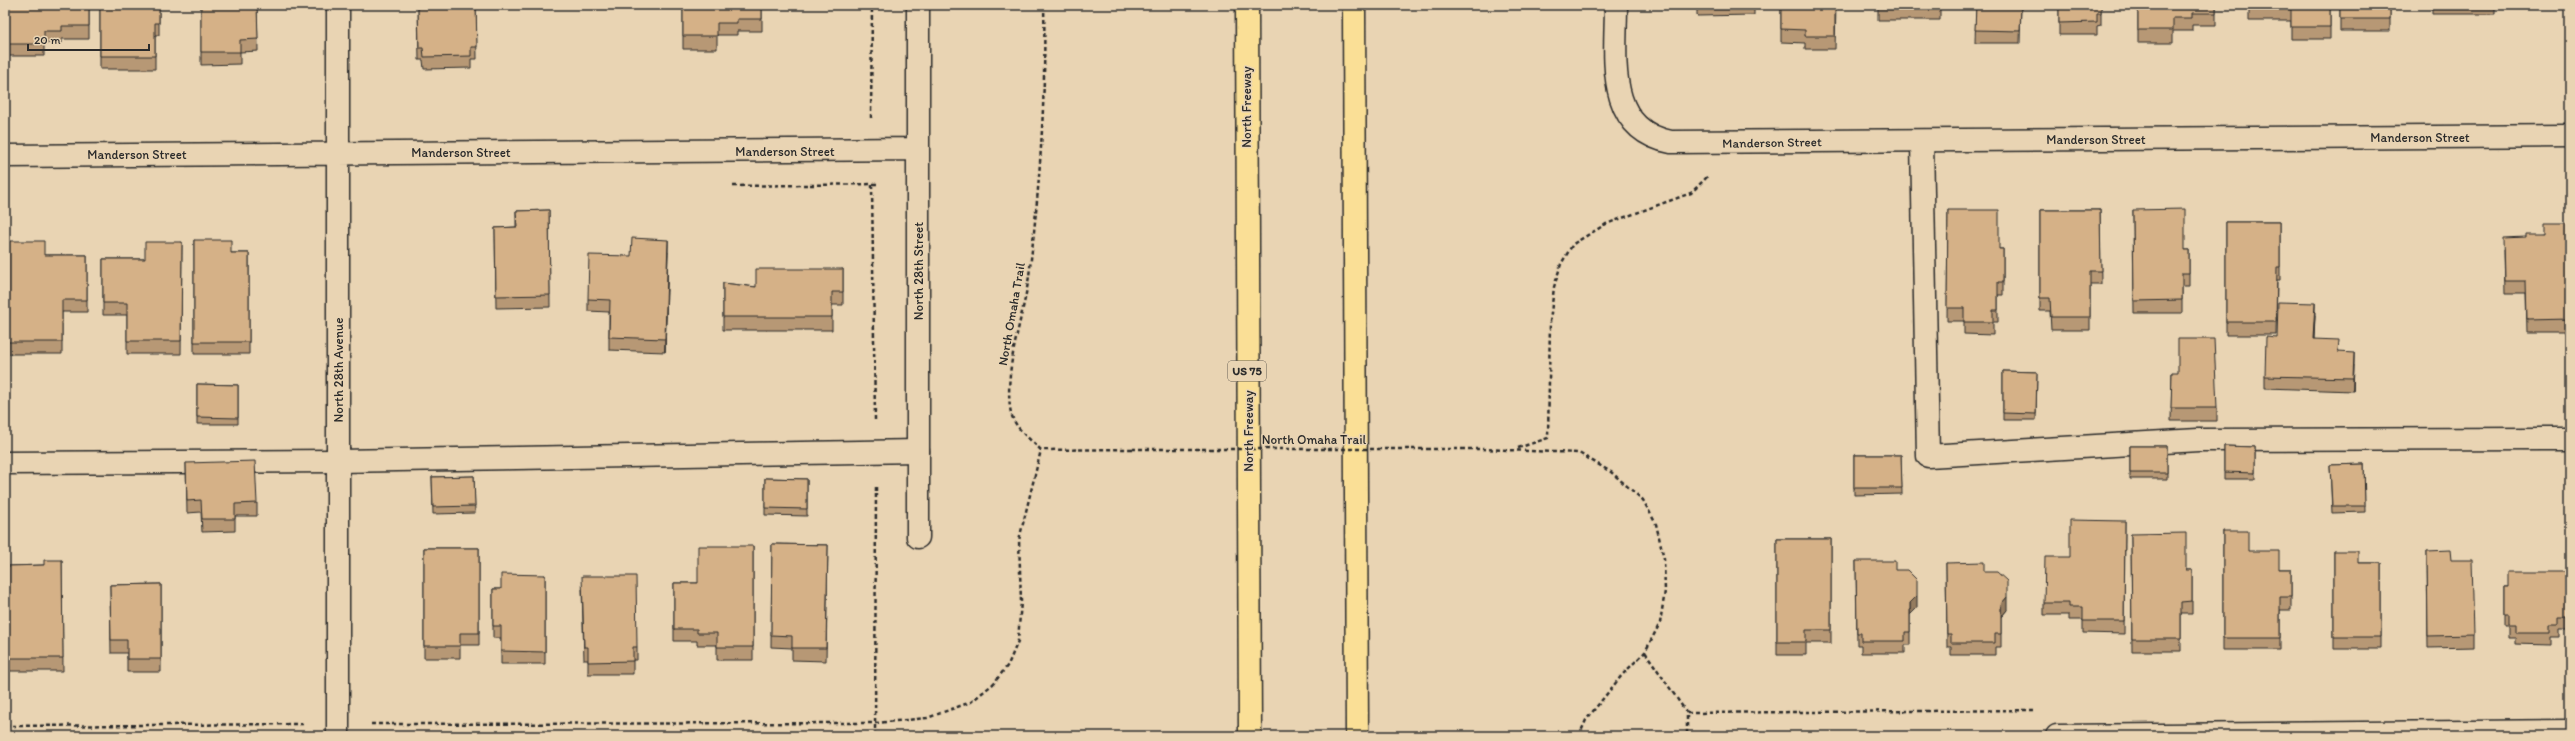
<svg xmlns="http://www.w3.org/2000/svg" width="2575" height="741" font-family="Itim,sans-serif">
  <rect width="100%" height="100%" fill="#e9d4b3"/>
  <filter id="ink" filterUnits="userSpaceOnUse"><feTurbulence type="fractalNoise" baseFrequency=".025" numOctaves="2"/><feDisplacementMap in="SourceGraphic" scale="8" xChannelSelector="R" yChannelSelector="G"/><feConvolveMatrix kernelMatrix="1 2 1 2 8 2 1 2 1" color-interpolation-filters="sRGB"/></filter>
  <g filter="url(#ink)">
    <g fill="none" stroke-linecap="round" stroke-linejoin="round">
      <g stroke="#2b2b2b" stroke-width="25">
        <path id="service" d="M1922 141 1928 456 2198 440 2570 439
          M5 463 339 461 918 451"/>
      </g>
      <g stroke="#2b2b2b" stroke-width="25">
        <path id="minor" d="M338 5V736
          M918 5V537
          M1616 5C1616 57 1604 129 1671 142L2570 136
          M5 156 917 149
          M2057 736 2570 731"/>
      </g>
      <g stroke="#2b2b2b" stroke-width="25">
        <path id="motorway" d="M1247 5 1250 736
          M1354 5 1357 736"/>
      </g>
      <path stroke="#2b2b2b" stroke-width="2.5" stroke-dasharray="4 3" stroke-linecap="butt" d="M1044 5C1046 96 1040 186 1029 276 1023 319 1005 364 1010 407 1012 427 1028 437 1041 450L1132 449
        M871 118 872 5
        M872 185 875 420
        M733 186 878 184
        M1518 448 1548 438 1550 322 1554 287 1561 264 1573 244 1606 224 1691 193 1708 176
        M1482 449 1579 453 1611 472 1643 500 1656 524 1664 559 1665 591 1660 623 1645 652 1622 675 1586 720 1579 736
        M1645 652 1687 713V736
        M1687 713 2036 710
        M371 724 876 723 927 718 971 702 993 684 1008 665 1018 641 1021 601 1019 540 1041 450
        M5 726 304 724
        M875 736 876 485"/>
      <use href="#service" stroke="#e9d4b3" stroke-width="22"/>
      <use href="#minor" stroke="#e9d4b3" stroke-width="22"/>
      <use href="#motorway" stroke="#fadf96" stroke-width="22"/>
      <path stroke="#2b2b2b" stroke-width="2.5" stroke-dasharray="4 3" stroke-linecap="butt" d="M1132 449H1482"/>
    </g>
    <path fill="#b79874" stroke="#2b2b2b" d="M8 5H89V39H62V43H44V56H8Z
      M100 5H159V35H155V69H100Z
      M201 5H257L258 51 240 52V64L201 65Z
      M418 5H476L477 59H471V68L424 69 423 60H419Z
      M683 5H762V31H737V35H717V49H683Z
      M1697 5H1754V15L1697 16Z
      M1781 5H1836L1835 49H1805V43L1781 42Z
      M1878 5H1940V20H1878Z
      M1976 5H2021L2020 43H1975Z
      M2059 5H2101V25L2097 26V35H2059Z
      M2138 5H2216V25H2192V31H2173V43H2138Z
      M2249 5H2330V39H2291V21H2249Z
      M2340 5H2390V31H2340Z
      M2432 5H2495V14H2432Z
      M549 210 550 307 496 308 495 228 516 227V211Z
      M1948 210 1999 249H2003V295H1998V322H1993V335L1964 334V321H1947Z
      M2040 210H2100L2101 284H2090V330H2051L2050 311H2040Z
      M2133 210 2185 250H2189V286H2182V313H2134Z
      M2226 222H2280V280H2277L2276 335H2226Z
      M2570 223V332H2527L2526 293H2505L2504 250 2526 237 2545 234Z
      M194 240 231 253H249V354H194Z
      M8 241 44 255H87V312H62V354H8Z
      M182 242 181 354H127V315H103V259H145Z
      M668 252 665 352 609 350V312L588 311V299L631 256Z
      M843 269V305H832V330H723V283L756 287Z
      M2315 315 2314 339 2339 352 2354 365 2353 391 2265 388V376L2277 338Z
      M2003 371 2037 372 2036 420H2003Z
      M2172 372 2217 408V421H2171Z
      M197 384 238 385V424H197Z
      M2130 446H2167V479H2130Z
      M2224 446 2255 447V479H2224Z
      M1854 455H1901L1902 494 1854 495Z
      M186 463 257 503V516H235V531L202 532 201 512 187 513Z
      M2364 464 2365 512 2332 513 2330 465Z
      M474 476 475 513 433 514 432 477Z
      M765 478 807 479V516L765 515Z
      M2125 521 2124 634 2083 633V620H2069V615H2044V603L2070 557Z
      M2223 531 2248 551 2279 569H2291V610H2280V650H2223Z
      M2131 534 2186 570H2192V614H2181V651H2132Z
      M1777 539H1831V643H1806V655H1777Z
      M772 544 828 545 826 661 792 660V648L771 647Z
      M753 546V660H717V645H697V641H674V583H698Z
      M424 548H479V645H460V658H424Z
      M2334 551 2358 563H2381V649H2334Z
      M2427 551 2451 560 2474 635V647L2428 648Z
      M62 560 63 671H8V566L44 565Z
      M1856 561 1895 570 1917 608 1910 615V645H1905V653H1861V645H1857Z
      M1946 563 1984 572 2007 610 2001 617V647H1995V655H1951V647H1947Z
      M2570 572V629H2559V637H2550V645L2515 644V637H2508V625H2504V587H2508Z
      M545 575V664H501V638H493V589H501Z
      M161 584V672H127V653H111L110 585Z
      M582 589 637 647V660H633V674H588V660H584Z"/>
    <path fill="#957c5e" stroke="#2b2b2b" d="M668 240V252L665 352V339Z
      M2315 303V315L2313 352V339Z
      M2354 353V365L2353 391V378Z
      M1917 596V608L1910 615V603Z
      M2007 597V610L2001 617V604Z"/>
    <path fill="#d5b187" stroke="#2b2b2b" d="M8 5H89V26H62V31H44V44H8Z
      M100 5H159V23H155V56H100Z
      M201 5H257L258 39 240 40V52H201Z
      M418 5H476L477 47H471V56L424 57 423 48H419Z
      M683 5H762V19H737V23H717V36H683Z
      M1781 5H1835V36H1805V30L1781 29Z
      M1878 5H1940V7H1878Z
      M1976 5H2021L2020 31 1975 30Z
      M2059 5H2101V13H2097V22L2059 23Z
      M2138 5H2216V13H2192V18H2173V30H2138Z
      M2249 5H2330V27H2291V9H2249Z
      M2340 5H2390V19H2340Z
      M2185 209V250H2189V273H2182V300L2134 301 2133 210Z
      M549 210 550 295 496 296 495 228 517 227 516 211Z
      M1948 210H1999V249H2003V282H1998V310H1993V322H1964V308H1947Z
      M2040 210H2100L2101 271H2090V317H2051L2050 298H2040Z
      M2226 222H2280V267H2277L2276 322H2226Z
      M2545 223H2570V319L2527 320 2526 281H2505L2504 238 2526 237V234H2545Z
      M632 238 668 240 665 339 609 337 610 300 588 299 589 255 631 256Z
      M194 240H231V253H249V342H194Z
      M8 241H44V255H87V300H62V342H8Z
      M145 242H182L181 341H127V303H103V259H145Z
      M756 269H843V292H832V317H723V283L756 287Z
      M2278 302 2315 303 2313 339 2339 340 2338 352 2354 353 2353 378 2265 376 2266 337 2277 338Z
      M2178 339H2214L2217 408H2171L2172 372H2178Z
      M2003 371 2037 372 2036 414 2003 413Z
      M197 384 238 385V418L197 417Z
      M2130 446H2167V473H2130Z
      M2224 446 2255 447V473L2224 472Z
      M1854 455H1901L1902 488H1854Z
      M255 461 257 503 235 504V519H202L201 500 187 501 186 463Z
      M2364 464 2365 506H2332L2330 465Z
      M474 476 475 506 433 507 432 477Z
      M765 478 807 479V509L765 508Z
      M2070 520 2125 521 2124 621H2083V607H2069V603H2044L2045 557H2070Z
      M2223 531H2248V551H2279V569H2291V597H2280V638H2223Z
      M2186 533V570H2192V601L2181 602V639H2132L2131 534Z
      M1777 539H1831V630H1806V642H1777Z
      M772 544 828 545 826 648H792V636L771 635Z
      M698 546H753V647H717V633H697V629H674V583H698Z
      M424 548H479V633H460V646H424Z
      M2450 550 2451 560H2472L2474 635 2428 636 2427 551Z
      M2334 551H2358V563H2381V637H2334Z
      M44 560H62L63 658H8V566L44 565Z
      M1856 561H1895V570H1907L1917 580V596L1910 603V632H1905V641H1861V633H1857Z
      M1984 562V572H1997L2007 581V597L2001 604V634H1995V643H1951V634H1947L1946 563Z
      M2508 572H2570V617H2559V624H2550V632H2515V624H2508V613H2504V587H2508Z
      M501 574 545 575V652L501 651V626H493V589H501Z
      M582 576H636L637 647H633V661L588 662V647H584Z
      M161 584V659H127V640H111L110 585Z"/>
  </g>
  <g text-anchor="middle" stroke-width="3" stroke-linejoin="round" paint-order="stroke">
    <rect fill="#e9d4b3" stroke="#645e54" stroke-width="1" x="1228" y="361" width="38" height="20" rx="3"/>
    <g font-size="12" font-weight="bold" fill="#2b2b2b">
      <text x="1247" y="375">US 75</text>
    </g>
    <g font-size="13" fill="#2b2b2b" stroke="#e9d4b3">
      <text transform="translate(1246 107) rotate(-90)" y="5">North Freeway</text>
      <text x="2420" y="142">Manderson Street</text>
      <text x="2096" y="144">Manderson Street</text>
      <text transform="translate(1772 142) rotate(-1)" y="5">Manderson Street</text>
      <text x="785" y="156">Manderson Street</text>
      <text x="461" y="157">Manderson Street</text>
      <text x="137" y="159">Manderson Street</text>
      <text transform="translate(918 271) rotate(-90)" y="5">North 28th Street</text>
      <text transform="translate(1011 314) rotate(-80)" y="5">North Omaha Trail</text>
      <text transform="translate(338 370) rotate(-90)" y="5">North 28th Avenue</text>
      <text transform="translate(1248 431) rotate(-90)" y="5">North Freeway</text>
      <text x="1314" y="444">North Omaha Trail</text>
    </g>
  </g>
  <rect width="2575" height="741" fill="none" stroke="#e9d4b3" stroke-width="20"/>
  <rect x="10" y="10" width="2555" height="721" fill="none" stroke="#2b2b2b" stroke-width="1.5" filter="url(#ink)"/>
  <path d="M28 44v6h121v-6" fill="none" stroke="#2b2b2b" stroke-width="2"/>
  <text x="34" y="44" font-size="12" fill="#2b2b2b" stroke="#e9d4b3" stroke-width="3" paint-order="stroke">20 m</text>
</svg>
